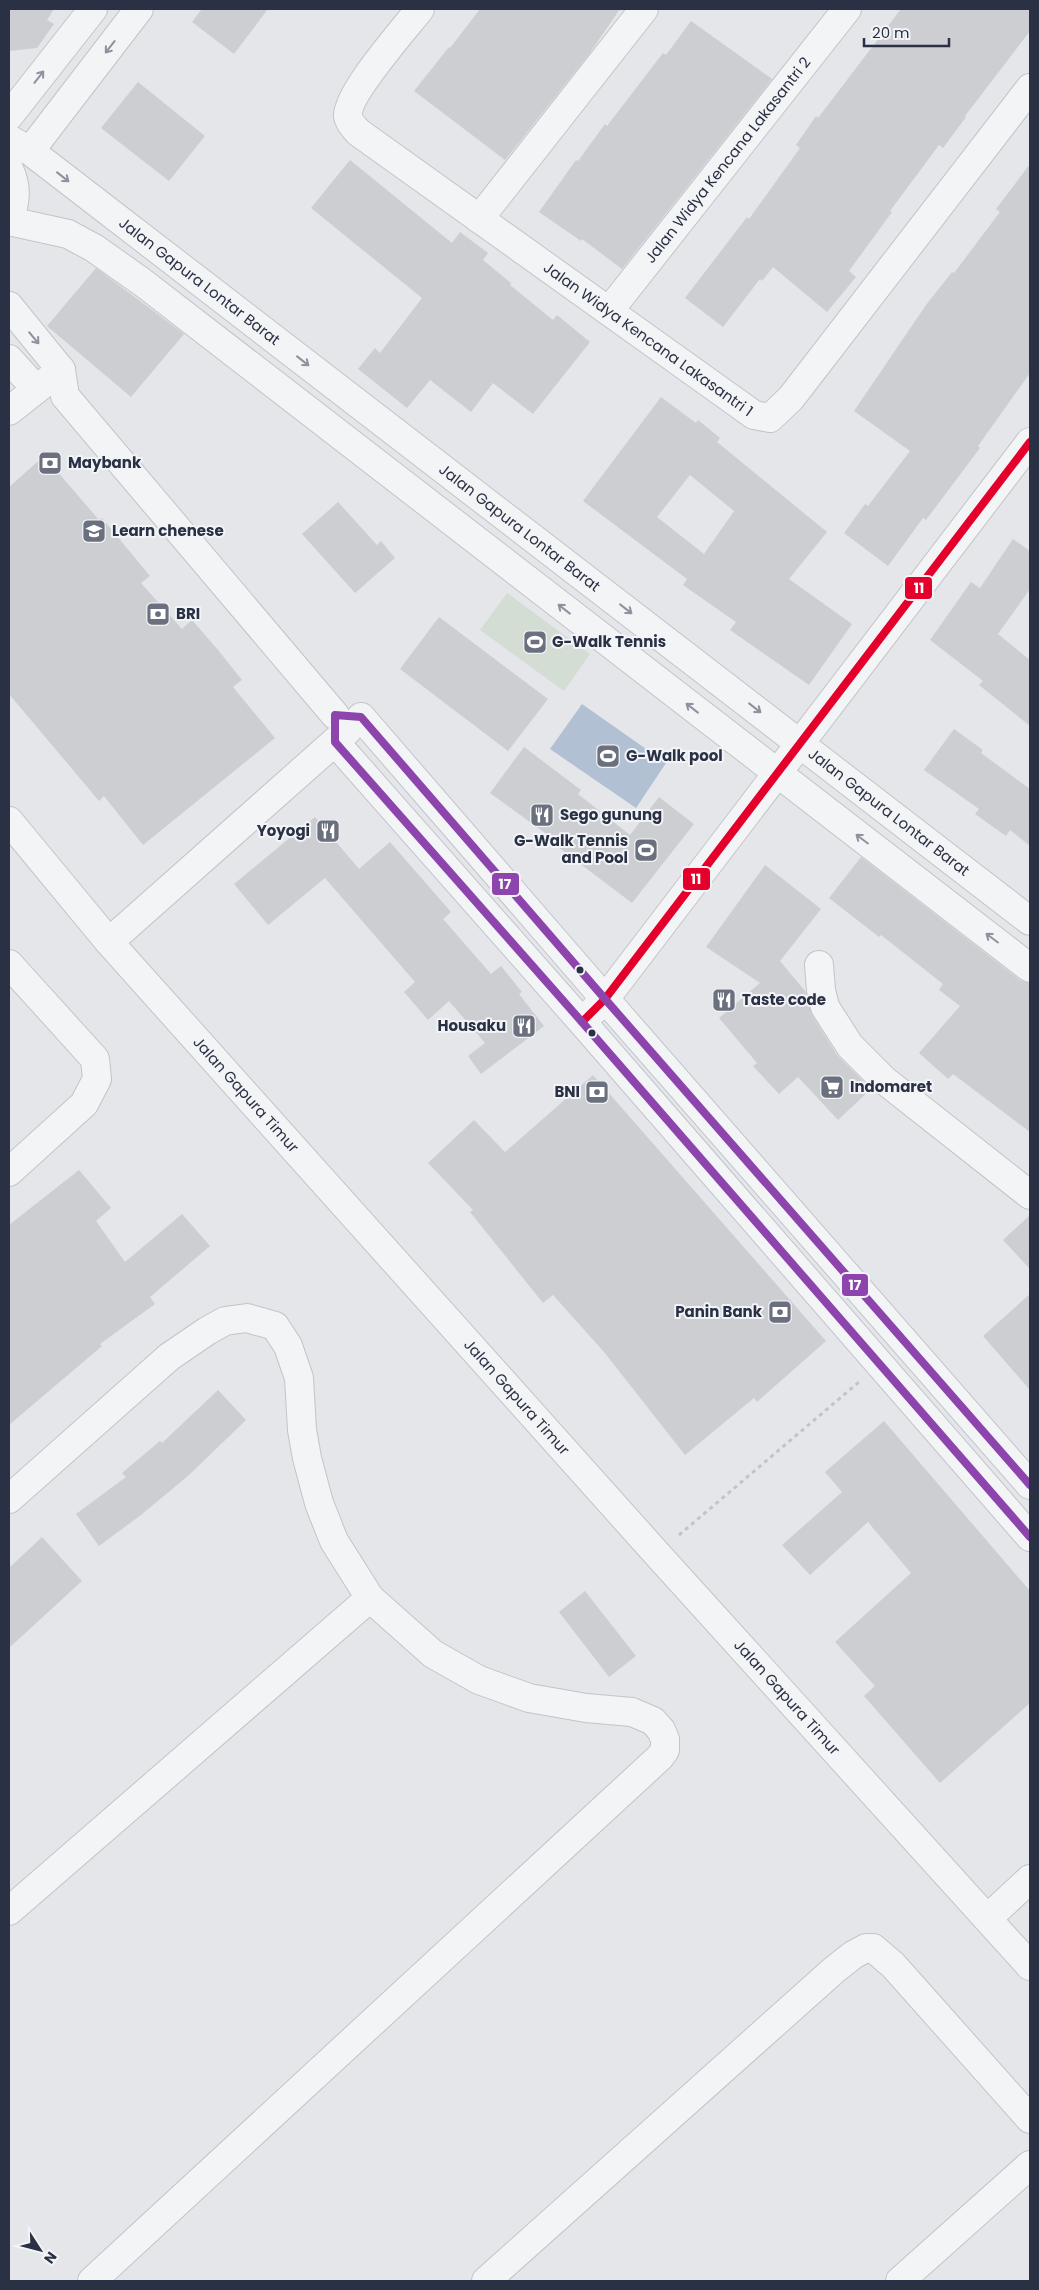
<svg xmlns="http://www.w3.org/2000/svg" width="1039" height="2290" font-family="Poppins,sans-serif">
  <rect width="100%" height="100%" fill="#e4e6e9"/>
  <path fill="#d4ddd4" d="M507 593 590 654 564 691 480 630Z"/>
  <path fill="#b2c0d4" d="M582 704 666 763 636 808 550 749Z"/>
  <path fill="#ccced2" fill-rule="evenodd" d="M9 9H54L47 20 54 24 37 48 9 51Z
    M202 9H268L234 54 192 22Z
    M480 9H620L589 54 505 160 414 91 449 47 450 48Z
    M901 9H1030V31L965 116 966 117 943 148 939 145 890 211 892 212 849 271 856 277 827 312 773 267 762 281 760 279 723 327 685 298 747 217 749 219 800 148 796 145 816 116 818 118Z
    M691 21 772 79 622 269 582 239 581 241 539 212 576 160 578 161 605 124 607 126 663 53 666 55Z
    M138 82 205 136 169 181 101 128Z
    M350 160 452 243 460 232 488 253 483 260 511 283 510 285 553 320 557 315 590 342 533 414 493 383 471 412 430 380 407 408 358 369 375 348 380 353 422 298 311 208Z
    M1030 164V373L978 446 980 448 926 520 923 518 888 566 844 533 865 504 868 506 910 451 854 411 926 305 952 272 954 273 1000 212 996 209Z
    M96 268 184 334 131 397 47 326Z
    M661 397 696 423 698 420 720 438 717 442 827 532 789 579 852 624 809 685 730 630 736 622 683 585 687 579 583 501ZM690 475 734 511 704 554 657 517Z
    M44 456 99 520 102 518 150 576 141 583 182 629 192 620 218 650 242 680 233 687 275 738 143 845 104 796 99 801 9 694V487Z
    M338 502 377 545 381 541 395 558 355 593 302 534Z
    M1013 539 1030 551V589L998 634 1030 660V726L979 685 983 681 930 640 971 582 980 588Z
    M439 617 548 699 508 751 400 669Z
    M954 729 983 750 981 753 1030 789V846L1010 830 1006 836 975 814 979 809 924 770Z
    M524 747 581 790 578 794 630 835 659 797 694 824 632 903 554 844 556 841 490 793Z
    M315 817 359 869 390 842 451 912 443 919 491 974 501 966 522 992 519 994 544 1026 481 1074 468 1056 485 1043 449 1001 428 1020 404 992 415 982 325 878 268 925 234 884Z
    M861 857 1020 980 1030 983V1132L953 1074 948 1079 919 1053 960 1006 939 990 943 984 881 935 879 937 829 898Z
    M765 865 821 909 780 961 805 991 812 1015 837 1055 871 1089 838 1120 798 1077 779 1094 753 1066 757 1063 719 1018 760 983 706 947Z
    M593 1075 826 1341 757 1402 754 1398 685 1455 604 1352 553 1295 543 1303 470 1212 473 1210 428 1163 474 1120 505 1152Z
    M79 1170 111 1208 96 1221 125 1262 182 1214 210 1246 150 1297 155 1304 100 1344 102 1346 9 1425V1225Z
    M1030 1215V1269L1003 1240Z
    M1030 1294V1390L983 1336Z
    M218 1390 246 1420 189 1475 141 1515 99 1546 76 1514 126 1477 122 1473 160 1441 162 1443Z
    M884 1421 1030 1591V1703L940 1783 864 1696 875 1686 835 1642 911 1573 868 1522 810 1575 782 1545 842 1492 825 1472Z
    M42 1537 82 1581 9 1648V1568Z
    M585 1591 636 1656 609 1677 559 1612Z"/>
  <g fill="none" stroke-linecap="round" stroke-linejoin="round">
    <g stroke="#c2c4c7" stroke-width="30">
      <g id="minor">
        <path id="s1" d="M420 9C405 28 346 95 348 116 349 123 354 127 358 132L754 415 770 418 791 398 1030 88"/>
        <path d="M9 116 93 9"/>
        <path id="s2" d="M9 139 30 151 1030 921"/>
        <path d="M30 151 139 9"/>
        <path d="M9 169C17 186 17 201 9 218"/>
        <path d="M479 219 644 9"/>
        <path d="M9 221 68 234 94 248 142 282 1030 968"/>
        <path d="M9 306 61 370"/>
        <path id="s3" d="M609 311 847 9"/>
        <path d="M9 359 36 389"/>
        <path d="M61 370 65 396 335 715"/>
        <path d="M9 411 61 370"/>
        <path d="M361 717 605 999 1030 1485"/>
        <path d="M335 742 582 1022 1030 1537"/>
        <path id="s4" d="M9 821 109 942 657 1554 1030 1966"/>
        <path d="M109 942 348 730"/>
        <path d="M9 964 95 1059 97 1079 84 1104 9 1172"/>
        <path d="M819 965 821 990 825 1007 850 1046 884 1080 1030 1195"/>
        <path d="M593 1011 605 999 1030 442"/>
        <path d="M9 1499 169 1357 207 1331 225 1321 247 1318 275 1326 288 1346 299 1378 302 1430 307 1458 319 1503 334 1541 370 1598 433 1654 479 1680 529 1698 586 1708 632 1712 653 1721 661 1730 665 1739V1750L660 1757 92 2281"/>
        <path d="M9 1911 370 1598"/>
        <path d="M988 1918 1030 1879"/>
        <path d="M486 2281 834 1970 853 1955 866 1948H873L893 1965 1030 2119"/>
        <path d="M900 2281 1030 2165"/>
      </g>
    </g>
    <path stroke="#c3c4c9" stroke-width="3" stroke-dasharray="4 4" stroke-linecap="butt" d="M679 1535 859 1382"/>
    <use href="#minor" stroke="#f3f4f6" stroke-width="28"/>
    <g stroke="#f2f4f8" stroke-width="11">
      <path id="bus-1" d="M582 1022 605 999 1030 442"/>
    </g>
    <g stroke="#f2f4f8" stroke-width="11">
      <path id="bus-2" d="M1030 1485 605 999 361 717 335 715V742L582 1022 1030 1537"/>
    </g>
    <use href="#bus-1" stroke="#e4002b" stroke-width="8"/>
    <use href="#bus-2" stroke="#8e44ad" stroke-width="8"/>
  </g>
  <defs><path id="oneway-shaft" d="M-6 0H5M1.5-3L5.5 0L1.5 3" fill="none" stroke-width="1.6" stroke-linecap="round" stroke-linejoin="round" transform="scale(1.25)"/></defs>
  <g stroke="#8e929d">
    <use href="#oneway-shaft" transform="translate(110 47) rotate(128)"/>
    <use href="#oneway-shaft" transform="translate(39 77) rotate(-52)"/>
    <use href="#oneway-shaft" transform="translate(63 177) rotate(38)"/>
    <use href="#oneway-shaft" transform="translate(34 338) rotate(50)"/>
    <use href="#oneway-shaft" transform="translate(303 361) rotate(38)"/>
    <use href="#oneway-shaft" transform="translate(564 609) rotate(-142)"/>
    <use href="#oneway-shaft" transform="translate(626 609) rotate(38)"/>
    <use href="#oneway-shaft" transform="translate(692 708) rotate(-142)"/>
    <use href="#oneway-shaft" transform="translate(755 708) rotate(38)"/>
    <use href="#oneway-shaft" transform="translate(862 839) rotate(-143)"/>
    <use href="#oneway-shaft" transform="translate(992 938) rotate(-143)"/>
  </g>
  <defs>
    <g id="bank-square" transform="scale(1.25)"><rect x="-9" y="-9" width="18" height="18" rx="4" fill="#6b707e" stroke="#f2f4f8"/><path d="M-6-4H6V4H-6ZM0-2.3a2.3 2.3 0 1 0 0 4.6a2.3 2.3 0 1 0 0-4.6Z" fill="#fff"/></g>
    <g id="school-square" transform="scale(1.25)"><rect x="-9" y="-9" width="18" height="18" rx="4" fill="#6b707e" stroke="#f2f4f8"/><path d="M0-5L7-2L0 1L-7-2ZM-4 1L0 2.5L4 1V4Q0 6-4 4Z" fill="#fff"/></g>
    <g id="stadium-square" transform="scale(1.25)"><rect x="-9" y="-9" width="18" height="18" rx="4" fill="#6b707e" stroke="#f2f4f8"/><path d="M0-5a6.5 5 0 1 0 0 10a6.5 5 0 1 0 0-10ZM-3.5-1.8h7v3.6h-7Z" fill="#fff"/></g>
    <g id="restaurant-square" transform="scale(1.25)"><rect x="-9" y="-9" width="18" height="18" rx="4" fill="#6b707e" stroke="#f2f4f8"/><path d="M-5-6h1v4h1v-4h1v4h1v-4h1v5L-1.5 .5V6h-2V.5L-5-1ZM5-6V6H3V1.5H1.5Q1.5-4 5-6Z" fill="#fff"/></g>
    <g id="supermarket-square" transform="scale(1.25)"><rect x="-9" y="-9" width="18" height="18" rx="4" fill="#6b707e" stroke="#f2f4f8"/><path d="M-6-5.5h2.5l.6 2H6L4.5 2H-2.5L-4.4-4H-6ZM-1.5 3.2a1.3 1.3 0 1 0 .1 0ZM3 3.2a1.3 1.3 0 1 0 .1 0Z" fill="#fff"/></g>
  </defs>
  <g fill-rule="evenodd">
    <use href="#bank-square" x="50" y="463"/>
    <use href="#school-square" x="94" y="531"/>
    <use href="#bank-square" x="158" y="614"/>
    <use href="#stadium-square" x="535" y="642"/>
    <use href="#stadium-square" x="608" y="756"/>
    <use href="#restaurant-square" x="542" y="815"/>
    <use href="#restaurant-square" x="328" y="831"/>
    <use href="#stadium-square" x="646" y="850"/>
    <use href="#restaurant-square" x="724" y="1000"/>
    <use href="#restaurant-square" x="524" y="1026"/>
    <use href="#supermarket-square" x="832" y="1087"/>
    <use href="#bank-square" x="597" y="1092"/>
    <use href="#bank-square" x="780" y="1312"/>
  </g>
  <g fill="#2a3144" stroke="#f2f4f8" stroke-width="2">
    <circle cx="580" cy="970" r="4.5"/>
    <circle cx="592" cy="1033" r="4.5"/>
  </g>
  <g text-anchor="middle" stroke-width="4" stroke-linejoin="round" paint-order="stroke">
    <g font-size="15" fill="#2a3144" stroke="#f2f4f8">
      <text dy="5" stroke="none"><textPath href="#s3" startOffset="192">Jalan Widya Kencana Lakasantri 2</textPath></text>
      <text dy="5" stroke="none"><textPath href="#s2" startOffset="238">Jalan Gapura Lontar Barat</textPath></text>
      <text dy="5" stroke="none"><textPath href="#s1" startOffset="506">Jalan Widya Kencana Lakasantri 1</textPath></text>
      <text dy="5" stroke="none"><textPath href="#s2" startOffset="642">Jalan Gapura Lontar Barat</textPath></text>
      <text dy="5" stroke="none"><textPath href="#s2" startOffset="1108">Jalan Gapura Lontar Barat</textPath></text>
      <text dy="5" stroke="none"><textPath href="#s4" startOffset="362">Jalan Gapura Timur</textPath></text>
      <text dy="5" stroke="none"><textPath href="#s4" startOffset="768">Jalan Gapura Timur</textPath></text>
      <text dy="5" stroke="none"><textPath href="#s4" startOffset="1172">Jalan Gapura Timur</textPath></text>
    </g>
    <g font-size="15" font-weight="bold" fill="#2a3144" stroke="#f2f4f8" text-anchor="start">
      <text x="68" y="468">Maybank</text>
      <text x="112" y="536">Learn chenese</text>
      <text x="176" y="619">BRI</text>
      <text x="552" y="647">G-Walk Tennis</text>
      <text x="626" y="761">G-Walk pool</text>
      <text x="560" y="820">Sego gunung</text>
      <text x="310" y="836" text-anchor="end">Yoyogi</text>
      <text x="628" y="846" text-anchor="end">G-Walk Tennis<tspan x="628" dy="17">and Pool</tspan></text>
      <text x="742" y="1005">Taste code</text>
      <text x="506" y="1031" text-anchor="end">Housaku</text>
      <text x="850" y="1092">Indomaret</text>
      <text x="580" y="1097" text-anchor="end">BNI</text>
      <text x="762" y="1317" text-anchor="end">Panin Bank</text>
    </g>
  </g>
  <g stroke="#f2f4f8" stroke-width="2">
    <rect x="904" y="576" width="29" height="24" rx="5" fill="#e4002b"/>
    <rect x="682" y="867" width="29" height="24" rx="5" fill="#e4002b"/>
    <rect x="491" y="872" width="29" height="24" rx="5" fill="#8e44ad"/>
    <rect x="841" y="1273" width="28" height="24" rx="5" fill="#8e44ad"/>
  </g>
  <g font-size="14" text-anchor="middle" font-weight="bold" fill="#fff">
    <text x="919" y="593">11</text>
    <text x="696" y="884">11</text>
    <text x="505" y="889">17</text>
    <text x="855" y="1290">17</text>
  </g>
  <rect width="1039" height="2290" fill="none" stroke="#2a3144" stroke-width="20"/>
  <g transform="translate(40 2250) rotate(126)" stroke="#f2f4f8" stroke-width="4" paint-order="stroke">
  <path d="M0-4L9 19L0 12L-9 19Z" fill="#2a3144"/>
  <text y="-8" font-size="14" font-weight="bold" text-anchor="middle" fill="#2a3144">N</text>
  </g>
  <path d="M864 38v8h85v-8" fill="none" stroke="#2a3144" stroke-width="2.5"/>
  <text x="872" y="38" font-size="15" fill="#2a3144" stroke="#f2f4f8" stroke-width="4" paint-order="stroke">20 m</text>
</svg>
